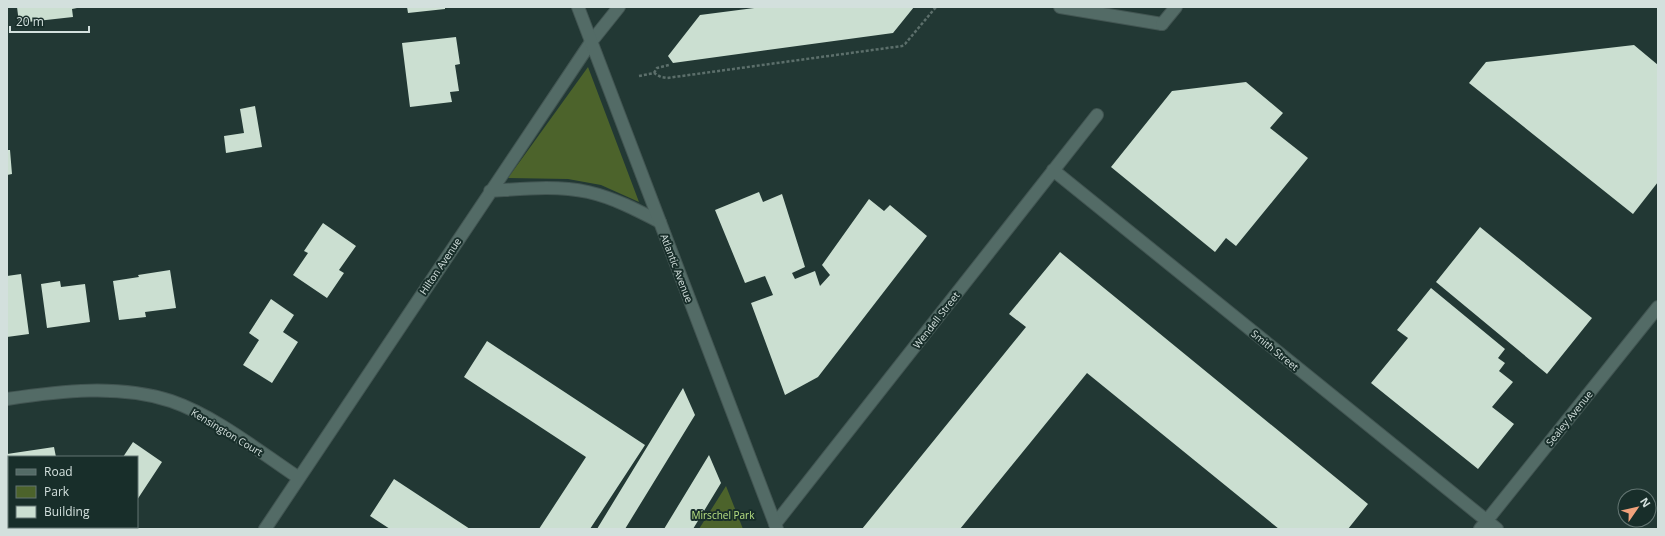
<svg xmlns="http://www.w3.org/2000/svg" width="1665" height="536" font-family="'Open Sans',sans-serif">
  <rect width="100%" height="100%" fill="#223834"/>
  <path fill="#4c632b" d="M588 67 639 202 601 185 568 179 508 178Z
    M726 486 743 529H699Z"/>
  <path fill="#cbdfd1" d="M17 7H77V8L72 9 73 17 19 23Z
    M407 7H445V9L408 13Z
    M762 7H914L893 33 673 63 668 56 700 15Z
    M456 37 460 64 455 65 459 91 450 92 452 102 410 107 402 43Z
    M1634 45 1658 65V182L1633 214 1469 83 1486 62Z
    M1246 82 1283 113 1270 128 1308 158 1236 246 1226 238 1215 252 1111 167 1172 91Z
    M255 106 262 147 226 153 224 136 244 133 240 109Z
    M7 150H10L12 174 7 175Z
    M759 192 763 202 782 194 805 267 792 273 795 279 815 271 820 286 830 275 822 265 869 199 884 211 890 205 927 236 818 377 785 395 751 303 773 295 765 276 745 283 715 210Z
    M323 223 356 246 339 270 344 273 327 298 293 275 308 253 304 251Z
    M1480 227 1592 318 1547 374 1436 282Z
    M1060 252 1368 504 1348 529H1279L1087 373 960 529H862L1026 327 1009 314Z
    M170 270 176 308 145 312 146 317 119 320 113 281 139 277 138 275Z
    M21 274 29 334 7 337V276Z
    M60 281 61 287 85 284 90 322 47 328 41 284Z
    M1431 288 1505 349 1498 358 1505 363 1499 371 1513 382 1492 407 1514 424 1478 469 1371 383 1408 338 1397 330Z
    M271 299 294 315 283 332 298 342 272 383 243 365 259 340 249 333Z
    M487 341 645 445 590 529H539L586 457 464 377Z
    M683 388 695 415 625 529H597Z
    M133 442 162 462 137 500V457H123Z
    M54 447 56 457H9V490H7V454Z
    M709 455 721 483 693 529H664Z
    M394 479 470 529H390L370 516Z"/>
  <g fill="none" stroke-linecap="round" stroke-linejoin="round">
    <g stroke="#425552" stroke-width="14">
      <path id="lane" d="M1060 7 1162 24"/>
    </g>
    <g stroke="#425552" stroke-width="14">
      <path id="street" d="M1162 24 1176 7
        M1053 170 1497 529
        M490 191C522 189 556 185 588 192 614 198 637 210 660 222
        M7 399C60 391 119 384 171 401 215 416 260 452 299 478
        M775 524 1097 115
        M265 529 591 42 619 7
        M1480 529 1658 307"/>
    </g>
    <g stroke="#425552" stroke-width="14">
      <path id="secondary" d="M578 7 777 529"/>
    </g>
    <path stroke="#5c6f6b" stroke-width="2.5" stroke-dasharray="3 2" stroke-linecap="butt" d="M654 73 657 68 669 65
      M639 76 654 73 661 77 667 78 902 46 905 44 936 7"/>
    <use href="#lane" stroke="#536b66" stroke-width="12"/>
    <use href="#street" stroke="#536b66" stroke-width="12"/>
    <use href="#secondary" stroke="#536b66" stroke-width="12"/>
  </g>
  <g text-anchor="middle" stroke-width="4" stroke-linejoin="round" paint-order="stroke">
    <g font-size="10" fill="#d3e0dd" stroke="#182e2a">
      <text transform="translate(440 266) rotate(-56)" y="4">Hilton Avenue</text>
      <text transform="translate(677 268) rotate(69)" y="4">Atlantic Avenue</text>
      <text transform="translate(936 320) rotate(-52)" y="4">Wendell Street</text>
      <text transform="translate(1275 350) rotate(39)" y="4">Smith Street</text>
      <text transform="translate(1569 418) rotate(-51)" y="4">Sealey Avenue</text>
      <text transform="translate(227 432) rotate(31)" y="4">Kensington Court</text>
    </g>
    <g font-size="10" fill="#b7e082" stroke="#182e2a">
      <text x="723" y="519">Mirschel Park</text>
    </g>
  </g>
  <rect width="1665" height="536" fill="none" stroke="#d3e0dd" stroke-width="16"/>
  <rect x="8" y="456" width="130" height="72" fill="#182e2a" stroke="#637572"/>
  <rect x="16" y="469" width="20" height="6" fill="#536b66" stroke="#637572"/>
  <text x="44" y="476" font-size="12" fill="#d3e0dd">Road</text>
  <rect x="16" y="486" width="20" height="12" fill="#4c632b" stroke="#637572"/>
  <text x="44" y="496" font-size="12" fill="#d3e0dd">Park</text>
  <rect x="16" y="506" width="20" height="12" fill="#cbdfd1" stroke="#637572"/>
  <text x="44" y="516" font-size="12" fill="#d3e0dd">Building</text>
  <g transform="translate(1637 508) rotate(56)"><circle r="19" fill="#182e2a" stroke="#637572"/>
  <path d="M0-3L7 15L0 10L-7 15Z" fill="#f1a17b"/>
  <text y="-6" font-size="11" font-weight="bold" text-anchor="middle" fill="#d3e0dd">N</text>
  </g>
  <path d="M10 26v6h79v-6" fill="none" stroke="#d3e0dd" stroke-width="2"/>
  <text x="16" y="26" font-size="12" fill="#d3e0dd" stroke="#182e2a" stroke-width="3" paint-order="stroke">20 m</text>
</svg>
